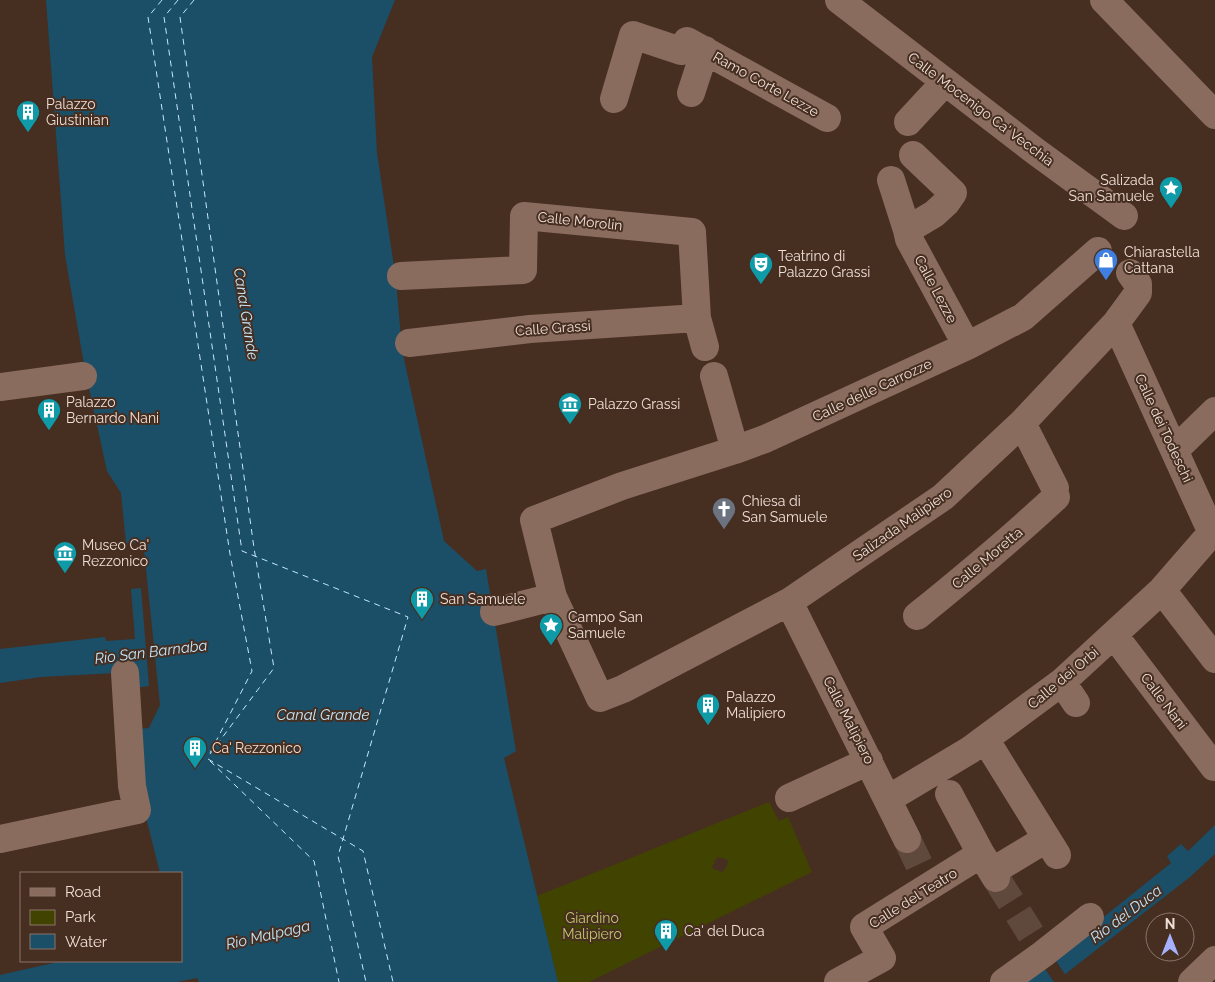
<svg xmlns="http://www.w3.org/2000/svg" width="1215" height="982" font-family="Raleway,sans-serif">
  <rect width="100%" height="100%" fill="#462e21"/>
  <path fill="#414401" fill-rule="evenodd" d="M769 802 779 821 788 817 812 872 589 982H558L537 896ZM718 857 726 859 728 861 727 866 726 867 724 871 722 872 713 869 712 866 714 864V862Z"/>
  <path fill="#1b4f68" d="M46 0H395L372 57 377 153 396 280 402 350 444 541 477 571 486 569 516 751 504 758 558 982H199L197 978 177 982H0V975L62 961H181V873H160L143 805 134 672 41 677 0 683V649L105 637 106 641 135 639 131 589 141 588 147 579 144 550 137 543H126L121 493 107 471 85 370 65 255Z
    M1215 825V854L1190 877 1055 982H1017L1100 920 1171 863 1167 856 1181 844 1188 851Z"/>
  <path fill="#462e21" d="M147 579 160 705 149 728 138 729 135 688 149 686 141 588Z
    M1051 953 1066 976 1059 982H1054L1040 962Z"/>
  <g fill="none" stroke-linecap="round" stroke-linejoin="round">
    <path stroke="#c3e7fb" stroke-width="1" stroke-dasharray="6 5" stroke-linecap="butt" d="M162 0 148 17 230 554 252 671 210 753
      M178 0 164 17 242 551 408 617 338 856 366 982
      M194 0 180 17 254 548 274 668 207 758
      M208 759 363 851 393 982
      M210 761 314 861 339 982"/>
    <path stroke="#5f483c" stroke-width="28" stroke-dasharray="28 14" stroke-linecap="butt" d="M907 839 926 879
      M996 878 1031 934"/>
    <path stroke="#896c5d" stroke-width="28" d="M839 0 1035 151 1124 216
      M1104 0 1215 115
      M691 93 705 50
      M614 99 633 35 681 51 687 41 827 118
      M908 122 945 82
      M913 155 953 193 946 203 934 214 907 230 909 239 967 346
      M891 180 907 230
      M401 276 523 270 524 216 692 232 697 318 705 347
      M1116 323 1212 533
      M409 343 530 329 697 318
      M714 376 735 450
      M0 387 83 376
      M1022 423 1055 488
      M1175 450 1215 411
      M1162 590 1215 659
      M553 597 600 698 623 689 789 602 943 497 1022 423 1116 323 1138 293V284L1130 273
      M789 602 907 839
      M494 612 553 597 534 520 622 486 735 450 765 439 967 346 1023 317 1098 251
      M917 616C964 578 1011 539 1056 497
      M1114 635 1214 767
      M1062 682 1076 703
      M985 739 1057 855
      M949 794 981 854 996 878
      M789 798 869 761
      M888 799 970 750 1062 682 1162 590 1215 529
      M0 839 137 810 132 786 125 673
      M993 871 1046 839
      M838 982 882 958 864 927 981 854
      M1004 982 1043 954 1090 917
      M1192 982 1215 960"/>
  </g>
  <defs>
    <g id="building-pin" transform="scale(1.25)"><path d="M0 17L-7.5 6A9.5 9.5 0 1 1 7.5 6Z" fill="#0f9aa8" stroke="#462e21"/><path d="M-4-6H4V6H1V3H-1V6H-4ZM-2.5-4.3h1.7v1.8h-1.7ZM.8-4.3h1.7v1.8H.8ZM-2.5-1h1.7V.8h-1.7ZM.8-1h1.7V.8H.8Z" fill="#fff"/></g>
    <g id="sight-pin" transform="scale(1.25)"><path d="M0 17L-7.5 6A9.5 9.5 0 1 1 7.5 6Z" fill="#0f9aa8" stroke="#462e21"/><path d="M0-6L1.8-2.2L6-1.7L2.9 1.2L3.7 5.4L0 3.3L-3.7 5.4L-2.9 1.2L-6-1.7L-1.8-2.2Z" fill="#fff"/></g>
    <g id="shop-pin" transform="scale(1.25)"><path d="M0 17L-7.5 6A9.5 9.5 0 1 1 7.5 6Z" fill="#3f7fe0" stroke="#462e21"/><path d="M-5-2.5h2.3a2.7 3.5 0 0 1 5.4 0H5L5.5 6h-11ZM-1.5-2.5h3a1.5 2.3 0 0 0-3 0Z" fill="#fff"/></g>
    <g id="theatre-pin" transform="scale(1.25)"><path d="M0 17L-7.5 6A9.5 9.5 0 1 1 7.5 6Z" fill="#0f9aa8" stroke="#462e21"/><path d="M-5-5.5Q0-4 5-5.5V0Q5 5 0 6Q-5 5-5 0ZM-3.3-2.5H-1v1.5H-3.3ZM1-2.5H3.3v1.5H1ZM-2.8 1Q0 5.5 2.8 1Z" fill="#fff"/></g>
    <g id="museum-pin" transform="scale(1.25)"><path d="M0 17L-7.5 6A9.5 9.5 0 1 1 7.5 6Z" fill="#0f9aa8" stroke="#462e21"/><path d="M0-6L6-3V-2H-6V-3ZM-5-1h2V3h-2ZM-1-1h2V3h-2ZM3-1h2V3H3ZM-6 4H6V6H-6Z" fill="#fff"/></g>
    <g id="church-pin" transform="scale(1.25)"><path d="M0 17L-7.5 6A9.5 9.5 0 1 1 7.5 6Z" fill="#6b7280" stroke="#462e21"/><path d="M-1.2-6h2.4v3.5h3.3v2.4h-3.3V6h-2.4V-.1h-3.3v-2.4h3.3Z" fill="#fff"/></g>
  </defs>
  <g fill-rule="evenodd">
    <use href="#building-pin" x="28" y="112"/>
    <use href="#sight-pin" x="1171" y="188"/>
    <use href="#shop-pin" x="1106" y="260"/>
    <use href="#theatre-pin" x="761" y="264"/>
    <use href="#museum-pin" x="570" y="404"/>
    <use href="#building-pin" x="49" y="410"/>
    <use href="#church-pin" x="724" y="509"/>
    <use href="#museum-pin" x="65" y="553"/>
    <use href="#building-pin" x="422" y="599"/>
    <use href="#sight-pin" x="551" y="625"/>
    <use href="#building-pin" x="708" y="705"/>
    <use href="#building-pin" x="195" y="748"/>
    <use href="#building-pin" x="666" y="931"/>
  </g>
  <g text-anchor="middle" stroke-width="4" stroke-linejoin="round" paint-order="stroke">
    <g font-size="14" fill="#efded6" stroke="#462e21">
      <text transform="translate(766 84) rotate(29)" y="5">Ramo Corte Lezze</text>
      <text transform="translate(981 109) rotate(37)" y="5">Calle Mocenigo Ca' Vecchia</text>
      <text transform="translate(580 221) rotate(6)" y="5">Calle Morolin</text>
      <text transform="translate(936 289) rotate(62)" y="5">Calle Lezze</text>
      <text transform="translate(553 328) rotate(-4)" y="5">Calle Grassi</text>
      <text transform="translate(872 390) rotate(-25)" y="5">Calle delle Carrozze</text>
      <text transform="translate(1164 428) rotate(65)" y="5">Calle dei Todeschi</text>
      <text transform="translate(902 524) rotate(-35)" y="5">Salizada Malipiero</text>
      <text transform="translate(987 558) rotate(-40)" y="5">Calle Moretta</text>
      <text transform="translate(1063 678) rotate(-40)" y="5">Calle dei Orbi</text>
      <text transform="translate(1164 701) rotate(53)" y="5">Calle Nani</text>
      <text transform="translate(849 720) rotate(63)" y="5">Calle Malipiero</text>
      <text transform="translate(913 898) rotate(-32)" y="5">Calle del Teatro</text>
    </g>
    <g font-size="14" fill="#efded6" stroke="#462e21" text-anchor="start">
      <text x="46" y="109">Palazzo<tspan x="46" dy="16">Giustinian</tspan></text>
      <text x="1154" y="185" text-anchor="end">Salizada<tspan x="1154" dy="16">San Samuele</tspan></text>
      <text x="1124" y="257">Chiarastella<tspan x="1124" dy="16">Cattana</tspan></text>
      <text x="778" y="261">Teatrino di<tspan x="778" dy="16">Palazzo Grassi</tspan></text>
      <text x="66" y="407">Palazzo<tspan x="66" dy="16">Bernardo Nani</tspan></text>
      <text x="588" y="409">Palazzo Grassi</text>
      <text x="742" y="506">Chiesa di<tspan x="742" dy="16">San Samuele</tspan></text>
      <text x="82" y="550">Museo Ca'<tspan x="82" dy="16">Rezzonico</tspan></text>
      <text x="440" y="604">San Samuele</text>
      <text x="568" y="622">Campo San<tspan x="568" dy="16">Samuele</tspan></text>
      <text x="726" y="702">Palazzo<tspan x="726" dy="16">Malipiero</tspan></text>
      <text x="212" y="753">Ca' Rezzonico</text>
      <text x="684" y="936">Ca' del Duca</text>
    </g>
    <g font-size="14" fill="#c0c66b" stroke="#462e21">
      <text x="592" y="923">Giardino<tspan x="592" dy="16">Malipiero</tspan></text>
    </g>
    <g font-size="15" font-style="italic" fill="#c3e7fb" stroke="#462e21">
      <text transform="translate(246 314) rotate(81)" y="5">Canal Grande</text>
      <text transform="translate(151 652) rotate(-7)" y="5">Rio San Barnaba</text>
      <text x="323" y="720">Canal Grande</text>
      <text transform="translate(1126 914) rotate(-37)" y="5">Rio del Duca</text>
      <text transform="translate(268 935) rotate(-13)" y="5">Rio Malpaga</text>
    </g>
  </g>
  <rect x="20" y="872" width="162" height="90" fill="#462e21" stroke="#8a7469"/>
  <rect x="30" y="888" width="25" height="8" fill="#896c5d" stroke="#8a7469"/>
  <text x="65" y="897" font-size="15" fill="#efded6">Road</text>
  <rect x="30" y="910" width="25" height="15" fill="#414401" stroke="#8a7469"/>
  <text x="65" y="922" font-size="15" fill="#efded6">Park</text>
  <rect x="30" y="934" width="25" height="15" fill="#1b4f68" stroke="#8a7469"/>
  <text x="65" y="947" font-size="15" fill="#efded6">Water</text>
  <g transform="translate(1170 937)"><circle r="24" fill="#462e21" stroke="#8a7469"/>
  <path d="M0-4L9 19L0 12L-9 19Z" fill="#a6b1fc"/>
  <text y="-8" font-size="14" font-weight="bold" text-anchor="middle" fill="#efded6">N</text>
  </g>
</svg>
